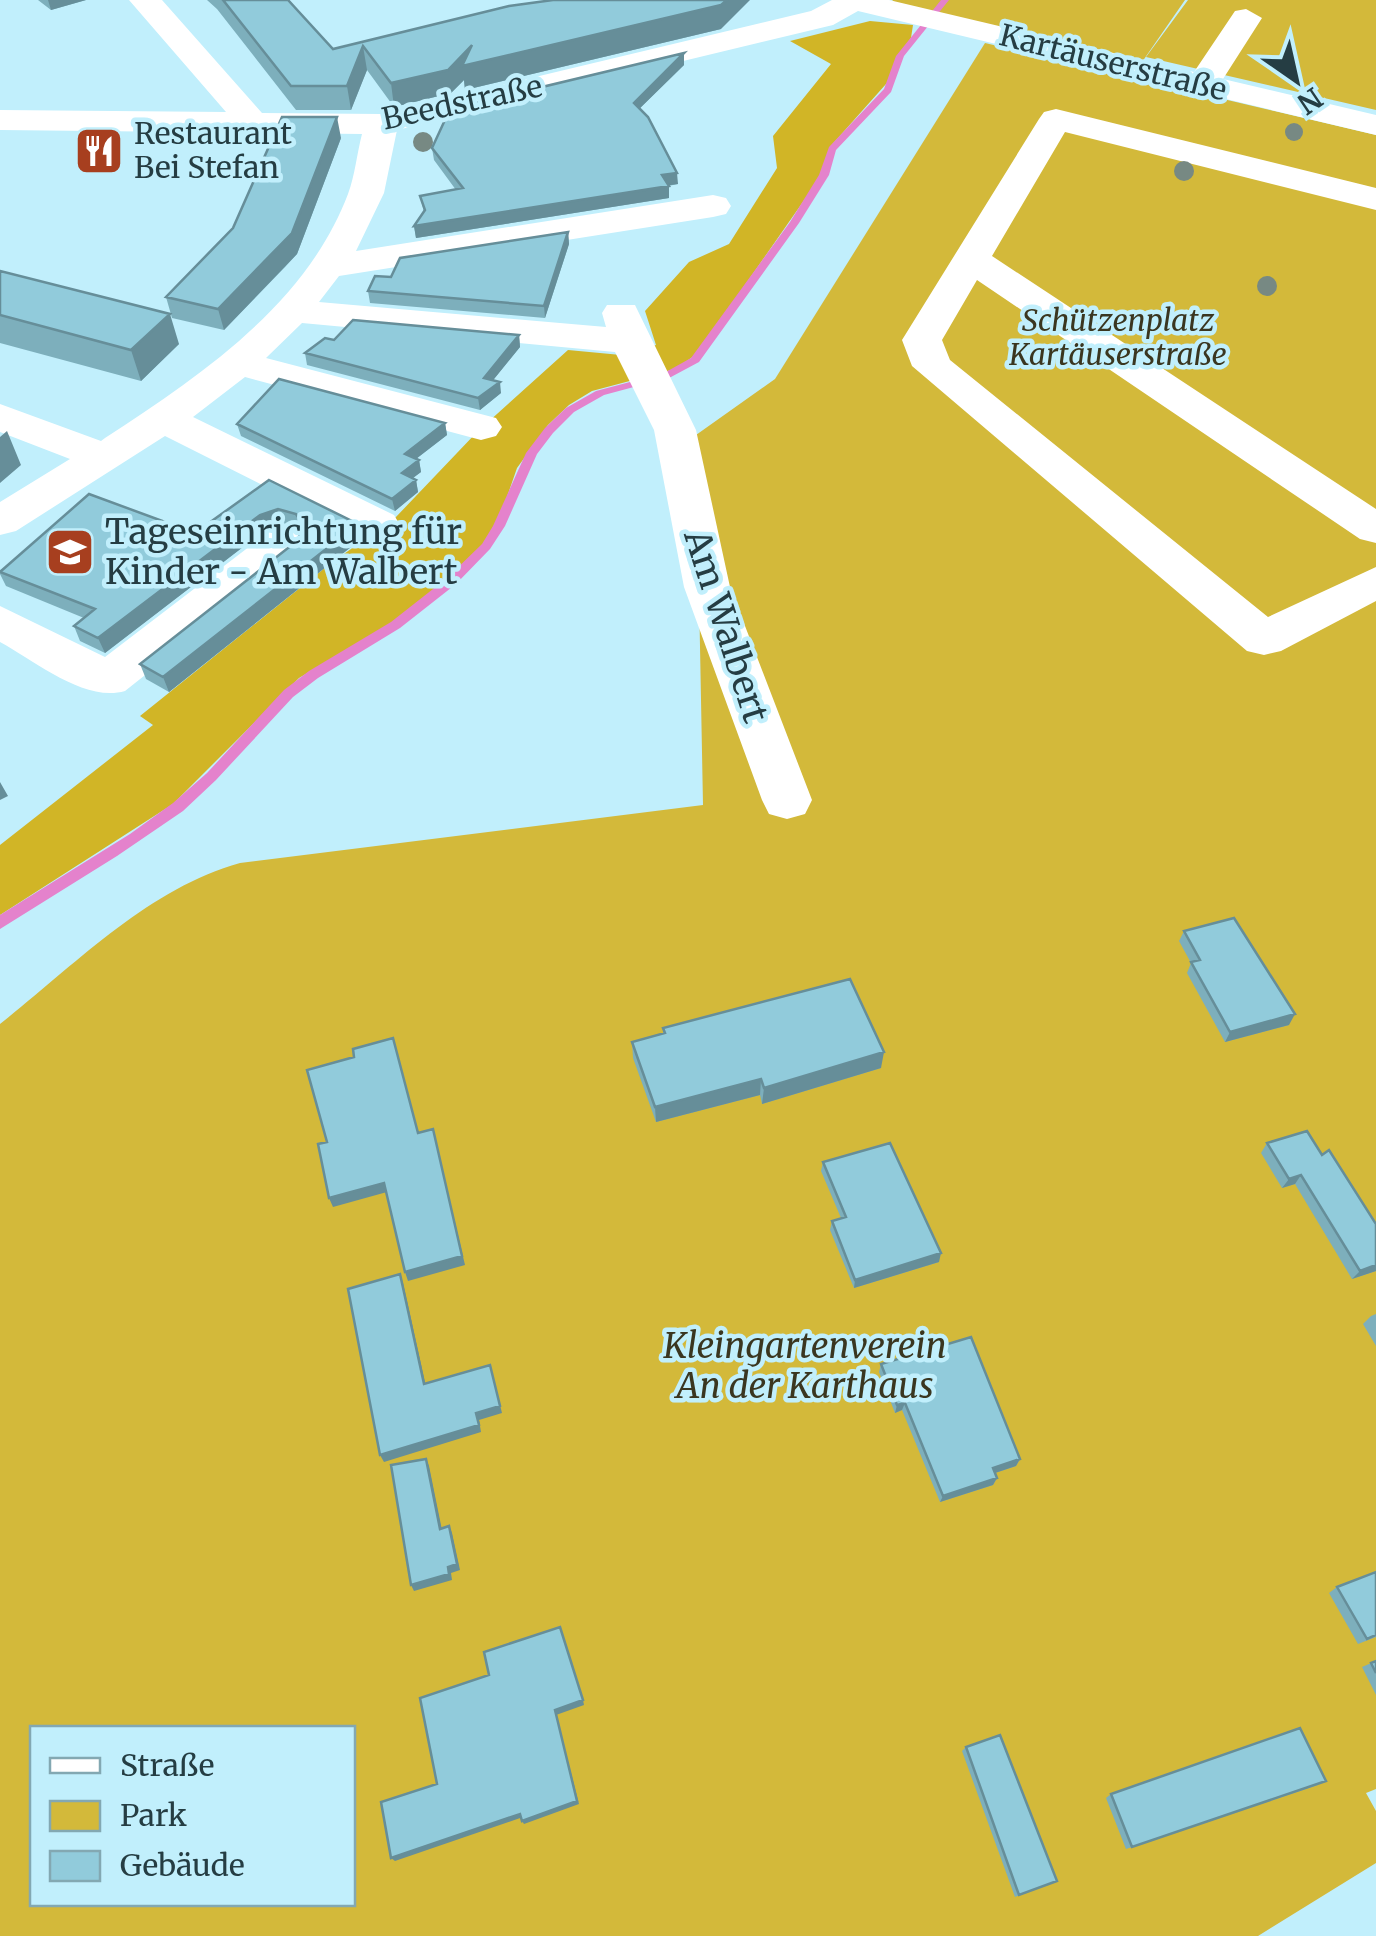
<svg xmlns="http://www.w3.org/2000/svg" width="1376" height="1936" font-family="Merriweather,serif">
  <rect width="100%" height="100%" fill="#c1effc"/>
  <path fill="#d3b93a" fill-rule="evenodd" d="M892 0H1185L1140 65 899 6Z
    M1188 0H1376V110L1146 57Z
    M985 43 1376 135V1789L1366 1793 1376 1811V1863L1258 1936H0V1024C75 965 147 889 240 863L703 805 696 435 775 379ZM32 1728H352V1904H32Z"/>
  <path fill="#d1b526" d="M870 21 913 25 911 38 899 55 894 75 830 147 821 176 697 354 675 369 592 391 569 405 548 425 517 468 501 514 477 554 405 615 299 678 173 804 0 915V845L153 725 140 716 331 563 395 518 477 432 568 350 621 355 656 345 645 311 689 262 729 244 777 168 773 136 831 64 790 41Z"/>
  <g fill="none" stroke-linecap="round" stroke-linejoin="round">
    <path fill="#e482cc" fill-rule="evenodd" d="M941 0H949L904 56 891 92 836 150 829 175 799 223 699 362 671 377 604 395 574 412 553 433 537 454 505 526 490 549 456 584 400 628 318 678 293 697 216 780 183 811 117 856 0 929V915L130 834 173 803 207 773 284 690 309 671 391 622 447 578 482 544 493 526 526 453 545 428 566 408 596 391 664 373 691 358 790 222 819 175 829 147 884 89 896 56Z"/>
    <path fill="#fff" fill-rule="evenodd" d="M129 0H162L262 113 381 114 811 11 832 0H889L1194 72 1235 11 1246 9 1262 18 1223 79 1376 115V135L858 11 833 25 397 130 384 193 356 251 713 195 726 198 731 206 726 214 713 217 339 276 319 302 606 327 602 313 607 305H635L696 430 730 587 812 800 805 814 787 819 769 814 762 800 684 587 654 430 615 352 302 323 266 358 496 418 502 427 496 436 481 440 245 377 193 417 394 515 400 525 394 535 378 539 362 535 165 436 16 531 0 535V502L70 459 0 432V404L101 441 105 438C200 376 306 305 348 194 355 175 357 153 362 134L0 130V110L226 112Z
      M1056 109 1376 188V210L1065 132 992 256 1376 509V543L1360 539 977 280 942 340 950 360 1268 617 1376 567V601L1281 651 1264 655 1247 651 912 366 902 340 1039 119 1044 112Z
      M283 528 299 533 305 543 299 553 125 691C85 703 35 661 0 642V606L105 657 267 533Z"/>
  </g>
  <g fill="#778983">
    <circle cx="1294" cy="132" r="9"/>
    <circle cx="423" cy="142" r="10"/>
    <circle cx="1184" cy="171" r="10"/>
    <circle cx="1267" cy="286" r="10"/>
  </g>
  <path fill="#7dafbc" d="M38 0H86L51 10Z
    M207 0H289L333 49 509 6 721 29 465 90 464 80 451 93 394 107 367 70 351 110H296L217 9Z
    M684 53V65L639 109 678 184 668 186 669 198 416 238 414 226 424 212 420 196 456 190 434 160 432 148Z
    M341 138 297 254 285 267 224 330 172 318 166 297Z
    M568 232 569 244 545 318 370 303 368 291 391 277Z
    M0 271 179 344 141 381 0 343Z
    M519 335 520 347 493 380 501 393 480 410 307 365 305 353 334 340Z
    M445 423 447 435 416 459 419 460 421 472 412 478 416 480 418 492 395 511 241 436 237 424Z
    M269 480 358 524 361 539 169 692 146 679 140 664 297 541 302 532 300 529 282 524 265 530 105 653 80 641 74 626 84 618 6 586 0 574V570L195 533Z
    M1184 931 1289 1025 1225 1042 1187 973 1191 963 1179 941Z
    M663 1028 881 1068 762 1104 760 1095 656 1122 633 1058 632 1042 663 1033Z
    M1267 1143 1322 1155 1376 1224V1271L1352 1279 1295 1184 1282 1188 1261 1153Z
    M823 1162 939 1262 854 1288 830 1230 832 1221 841 1218 821 1171Z
    M1376 1314V1346L1363 1324 1371 1316Z
    M881 1364 1020 1459 1016 1466 995 1473 997 1478 993 1485 940 1502 902 1410 895 1413 879 1372Z
    M1376 1572V1637L1358 1644 1329 1593 1337 1587Z
    M1376 1661V1695L1362 1667Z
    M966 1747 1057 1881 1015 1897 962 1751Z
    M1318 1785 1126 1849 1106 1798 1111 1794Z"/>
  <path fill="#668e99" d="M48 0H86L51 10Z
    M727 0H750L721 29 465 90 464 80 451 93 394 107 391 83 472 45Z
    M363 46 367 70 351 110 347 86Z
    M684 53V65L634 114V103Z
    M337 117 341 138 297 254 224 330 218 309Z
    M677 173 678 184 663 186 662 175Z
    M669 186V198L416 238 414 226Z
    M568 232 569 244 545 318 544 306Z
    M170 314 179 344 141 381 131 350Z
    M519 335 520 347 486 389 484 378Z
    M500 382 501 393 480 410 478 398Z
    M445 423 447 435 408 465 405 454Z
    M7 431 21 465 0 483V437Z
    M419 460 421 472 404 485 402 473Z
    M416 480 418 492 395 511 392 499Z
    M278 509 282 524 265 530 105 653 98 638 260 515Z
    M358 524 361 539 169 692 163 677Z
    M0 782 8 796 0 800Z
    M1295 1014 1289 1025 1225 1042 1230 1032Z
    M884 1052 881 1068 762 1104 764 1088Z
    M761 1079 760 1095 656 1122 655 1107Z
    M435 1138 465 1265 408 1281 405 1272Z
    M1301 1175 1295 1184 1282 1188 1289 1179Z
    M384 1183 387 1192 333 1207 329 1198Z
    M941 1253 939 1262 854 1288 855 1280Z
    M1376 1265V1271L1352 1279 1360 1271Z
    M400 1274 403 1283 427 1391 424 1384Z
    M490 1365 502 1413 479 1420 481 1432 384 1462 380 1455 476 1413Z
    M905 1403 902 1410 895 1413 897 1405Z
    M426 1459 429 1466 443 1535 440 1529Z
    M1020 1459 1016 1466 989 1475 993 1468Z
    M997 1478 993 1485 940 1502 943 1496Z
    M449 1526 452 1533 460 1570 451 1573 452 1580 414 1591 411 1585 448 1567Z
    M583 1700 584 1705 556 1715 579 1804 524 1824 522 1821 555 1710Z
    M520 1814 523 1817 395 1861 391 1858Z"/>
  <path fill="#91cbdb" stroke="#668e99" stroke-width="2.5" d="M223 0H288L333 49 509 6 553 0H727L721 5 462 66 472 45 448 70 391 83 363 46 347 86H291Z
    M684 53 634 103 648 117 677 173 662 175 669 186 414 226 425 210 420 196 463 188 432 148 450 109Z
    M282 117H337L292 233 218 309 166 297 233 228Z
    M568 232 544 306 368 291 375 276 391 277 400 258Z
    M0 271 170 314 131 350 0 315Z
    M353 320 519 335 484 378 500 382 478 398 305 353 325 338 334 340Z
    M279 379 445 423 405 454 419 460 402 473 416 480 392 499 237 424Z
    M269 480 358 524 163 677 140 664 297 541 304 526 296 514 278 509 260 515 98 638 74 626 95 609 0 572 89 494 195 533Z
    M1234 918 1295 1014 1230 1032 1191 962 1200 960 1184 931Z
    M850 979 884 1052 764 1088 761 1079 655 1107 632 1042 665 1033 663 1028Z
    M393 1038 418 1133 433 1129 462 1256 405 1272 384 1183 329 1198 318 1144 327 1142 307 1070 354 1057 353 1049Z
    M1307 1131 1322 1155 1329 1150 1376 1224V1265L1360 1271 1301 1175 1289 1179 1267 1143Z
    M890 1143 941 1253 855 1280 832 1221 846 1217 823 1162Z
    M400 1274 424 1384 490 1365 500 1406 476 1413 479 1425 380 1455 348 1289Z
    M971 1337 1020 1459 993 1468 997 1478 943 1496 905 1403 897 1405 881 1364Z
    M426 1459 440 1529 449 1526 457 1564 448 1567 449 1574 411 1585 391 1465Z
    M1376 1572V1635L1367 1639 1337 1587Z
    M560 1627 583 1700 555 1710 577 1801 522 1821 520 1814 391 1858 381 1802 437 1784 420 1698 489 1675 484 1652Z
    M1376 1661V1673L1371 1663Z
    M1300 1728 1326 1781 1132 1847 1111 1794Z
    M1000 1735 1057 1881 1019 1895 966 1747Z"/>
  <defs>
    <g id="restaurant-square" transform="scale(2.5)"><rect x="-9" y="-9" width="18" height="18" rx="4" fill="#a73f1f" stroke="#c1effc"/><path d="M-5-6h1v4h1v-4h1v4h1v-4h1v5L-1.5 .5V6h-2V.5L-5-1ZM5-6V6H3V1.5H1.5Q1.5-4 5-6Z" fill="#fff"/></g>
    <g id="school-square" transform="scale(2.5)"><rect x="-9" y="-9" width="18" height="18" rx="4" fill="#a73f1f" stroke="#c1effc"/><path d="M0-5L7-2L0 1L-7-2ZM-4 1L0 2.5L4 1V4Q0 6-4 4Z" fill="#fff"/></g>
  </defs>
  <g fill-rule="evenodd">
    <use href="#restaurant-square" x="99" y="151"/>
    <use href="#school-square" x="70" y="552"/>
  </g>
  <g text-anchor="middle" stroke-width="9" stroke-linejoin="round" paint-order="stroke">
    <g font-size="30" fill="#253d43" stroke="#c1effc">
      <text transform="translate(1113 63) rotate(14)" y="10">Kartäuserstraße</text>
      <text transform="translate(462 103) rotate(-12)" y="10">Beedstraße</text>
    </g>
    <g font-size="30" fill="#253d43" stroke="#c1effc" text-anchor="start">
      <text x="134" y="144">Restaurant<tspan x="134" dy="34">Bei Stefan</tspan></text>
    </g>
    <g font-size="30" font-style="italic" fill="#3a3620" stroke="#c1effc">
      <text x="1118" y="331">Schützenplatz<tspan x="1118" dy="34">Kartäuserstraße</tspan></text>
    </g>
    <g font-size="35" fill="#253d43" stroke="#c1effc" text-anchor="start">
      <text x="105" y="544">Tageseinrichtung für<tspan x="105" dy="40">Kinder - Am Walbert</tspan></text>
    </g>
    <g font-size="35" fill="#253d43" stroke="#c1effc">
      <text transform="translate(726 626) rotate(72)" y="12">Am Walbert</text>
    </g>
    <g font-size="35" font-style="italic" fill="#3a3620" stroke="#c1effc">
      <text x="805" y="1358">Kleingartenverein<tspan x="805" dy="40">An der Karthaus</tspan></text>
    </g>
  </g>
  <rect x="30" y="1726" width="325" height="180" fill="#c1effc" stroke="#83a8b2" stroke-width="2.5"/>
  <rect x="50" y="1758" width="50" height="15" fill="#ffffff" stroke="#83a8b2" stroke-width="2.5"/>
  <text x="120" y="1776" font-size="30" fill="#253d43">Straße</text>
  <rect x="50" y="1801" width="50" height="30" fill="#d3b93a" stroke="#83a8b2" stroke-width="2.5"/>
  <text x="120" y="1826" font-size="30" fill="#253d43">Park</text>
  <rect x="50" y="1851" width="50" height="30" fill="#91cbdb" stroke="#83a8b2" stroke-width="2.5"/>
  <text x="120" y="1876" font-size="30" fill="#253d43">Gebäude</text>
  <g transform="translate(1296 80) rotate(146)" stroke="#c1effc" stroke-width="8" paint-order="stroke">
  <path d="M0-8L18 38L0 25L-18 38Z" fill="#253d43"/>
  <text y="-15" font-size="28" font-weight="bold" text-anchor="middle" fill="#253d43">N</text>
  </g>
</svg>
